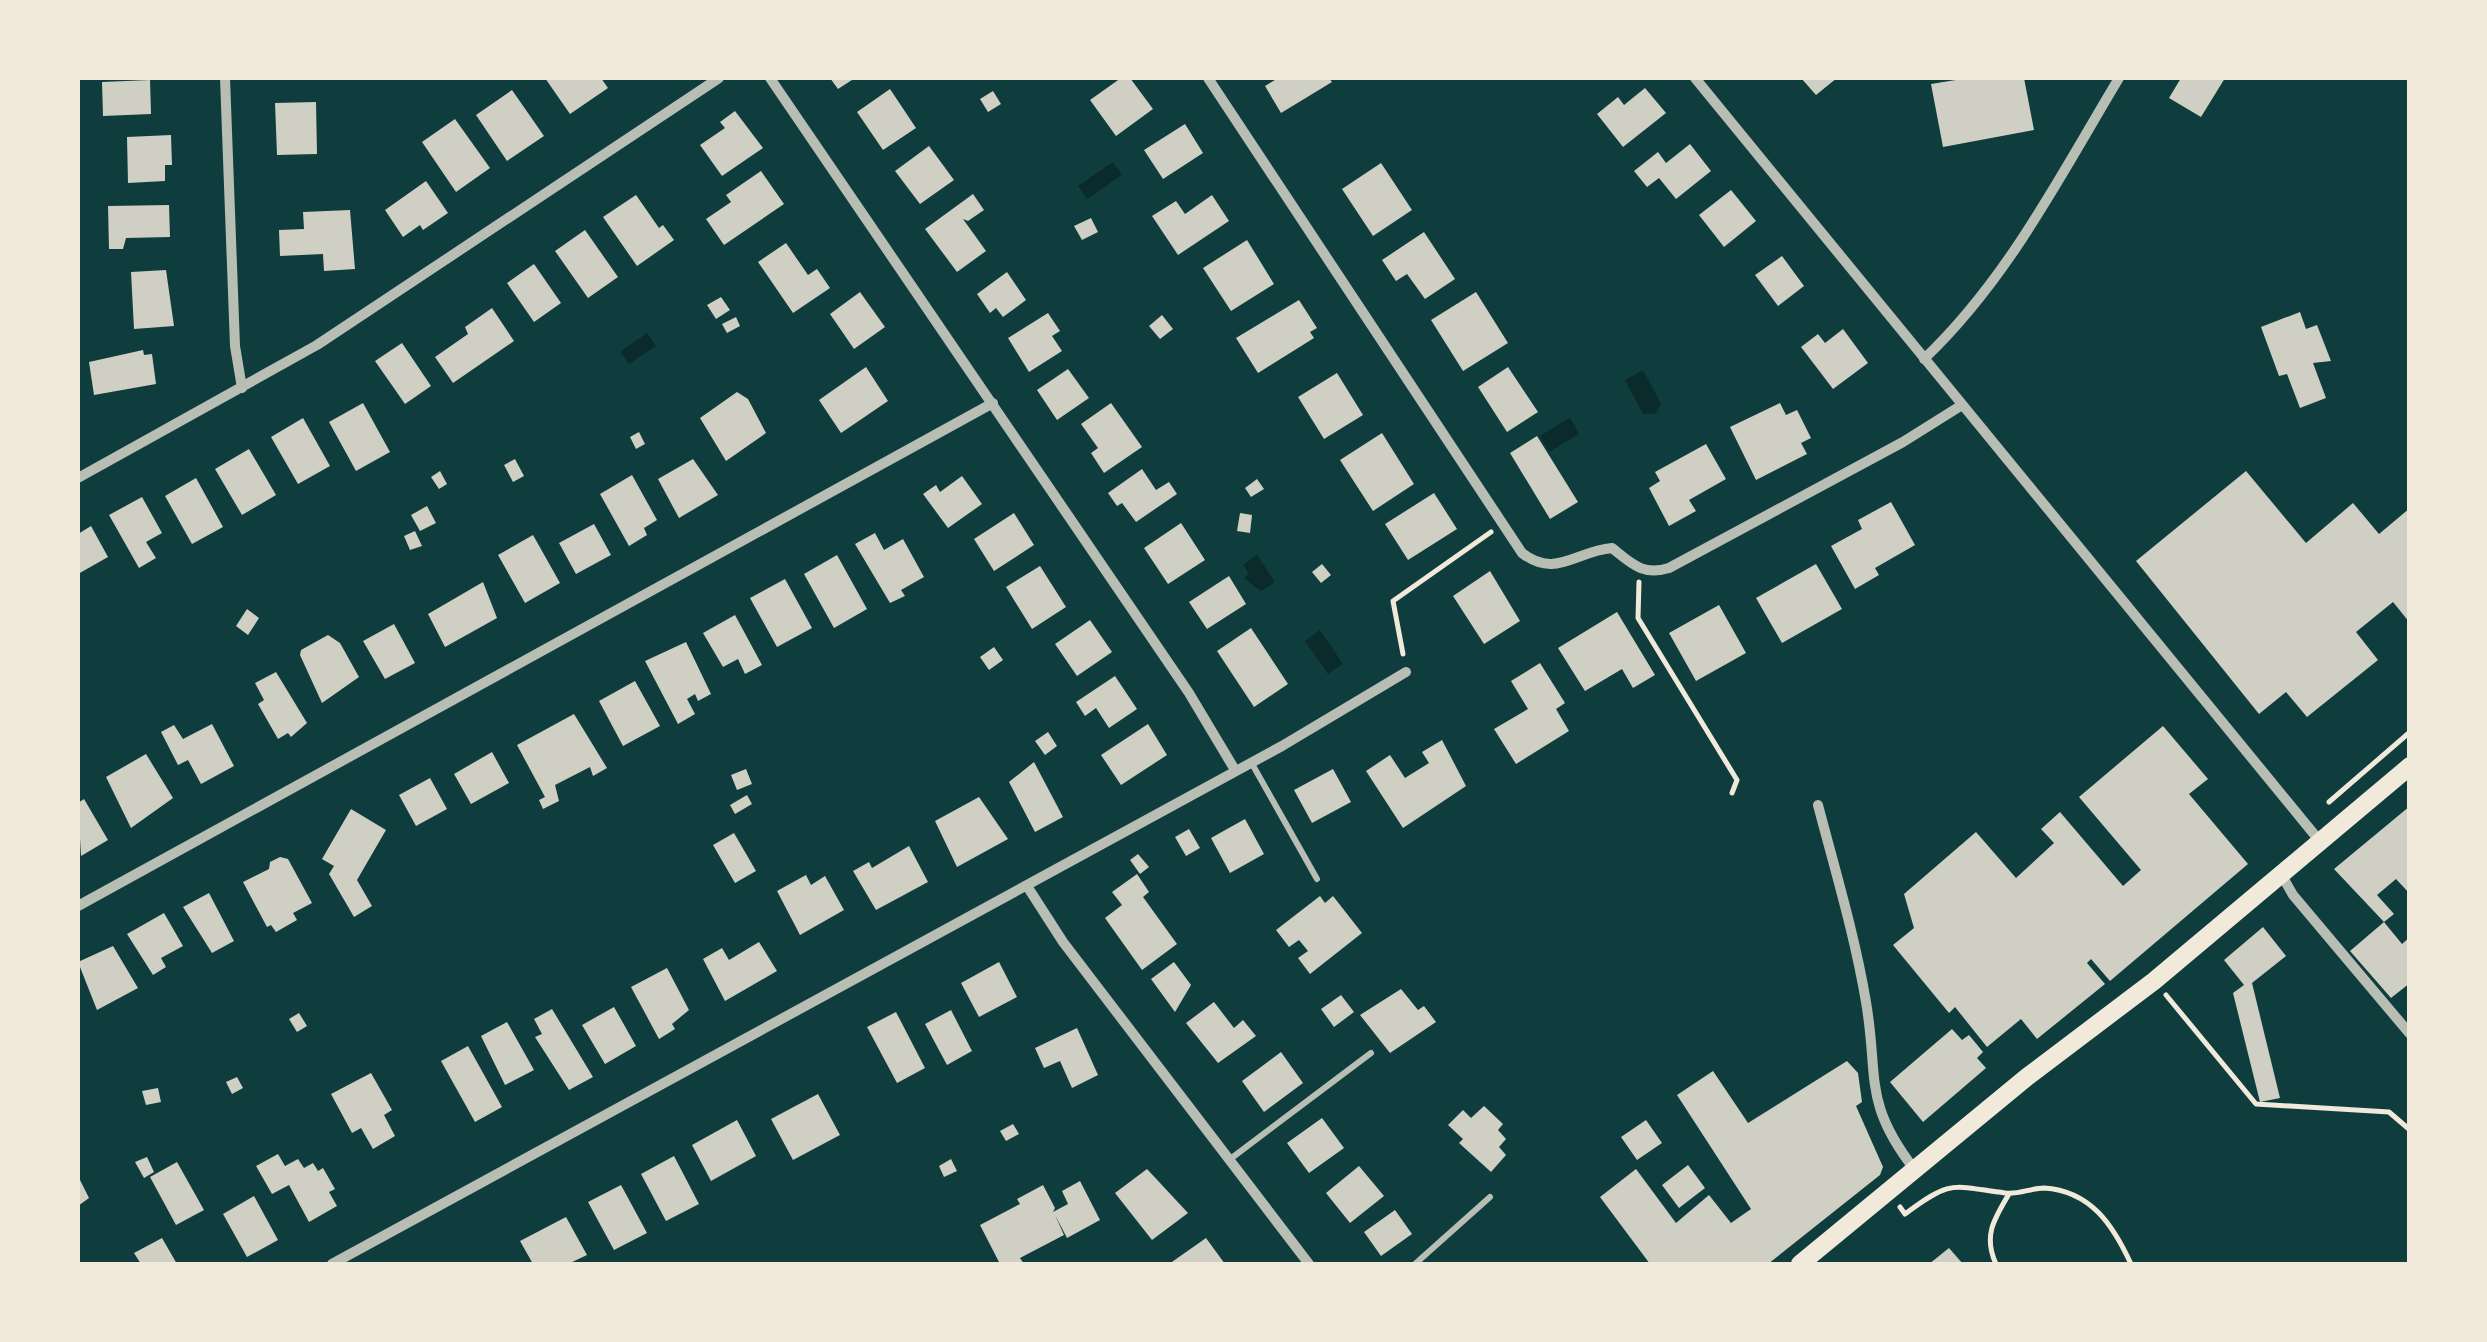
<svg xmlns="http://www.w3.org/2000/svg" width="2487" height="1342" font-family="Signika,sans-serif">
  <rect width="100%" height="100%" fill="#0f3d3e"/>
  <path fill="#0a2a2b" d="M1113 162 1122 175 1087 199 1078 186Z
    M647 333 656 346 629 364 620 352Z
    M1643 370 1661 404 1655 414H1643L1625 380Z
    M1570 418 1579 434 1549 452 1540 436Z
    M1257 555 1275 582 1261 591 1244 578 1249 574 1243 565Z
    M1320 630 1343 664 1328 674 1305 641Z"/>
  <path fill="#cfcfc3" d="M545 78H601L608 88 570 114Z
    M830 78H855L838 89Z
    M1121 78H1130L1153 109 1116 136 1090 100Z
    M1278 78H1329L1332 82 1281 113 1265 86Z
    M1801 78H1837L1816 95Z
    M1968 78H2024L2034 130 1943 147 1931 84Z
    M2181 78H2225L2201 117 2169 98Z
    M150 80 151 114 103 116 102 82Z
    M1645 88 1666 113 1623 147 1597 114 1618 97 1624 105Z
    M890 89 916 128 883 150 857 112Z
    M512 90 544 136 507 161 476 115Z
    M993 91 1001 104 988 112 980 99Z
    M316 102 317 154 277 155 275 103Z
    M735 111 763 148 722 176 700 145 725 128 720 122Z
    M455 119 490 168 456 192 422 142Z
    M1185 124 1203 153 1163 179 1144 150Z
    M171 135 172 165H165V181L128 183 127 137Z
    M1690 144 1711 171 1676 199 1659 178 1647 187 1634 171 1658 152 1666 163Z
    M929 146 954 180 920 204 895 171Z
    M1381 163 1412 210 1373 236 1342 189Z
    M761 171 784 204 724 245 706 219 731 202 726 195Z
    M426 181 448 213 423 230 420 225 403 237 385 210Z
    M1731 190 1756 221 1724 247 1699 215Z
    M973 194 984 210 968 221 963 219 986 251 957 272 925 229Z
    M636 195 659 228 663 225 674 240 637 266 603 217Z
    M1212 195 1229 221 1178 255 1152 216 1176 201 1185 214Z
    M169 205 170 237 126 238 123 249H109L108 206Z
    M350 210 355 269 324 271 323 254 280 256 279 230 304 229 303 212Z
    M1091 218 1098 232 1082 240 1074 226Z
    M585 230 618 277 588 298 555 251Z
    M1424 232 1455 279 1425 299 1407 274 1396 281 1382 260Z
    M1247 240 1274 284 1231 311 1203 268Z
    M786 243 808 275 817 269 830 288 793 313 758 262Z
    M1782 256 1804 286 1778 306 1755 275Z
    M534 264 561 303 534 322 507 283Z
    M166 270 174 326 134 329 131 272Z
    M1007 272 1026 300 1003 317 996 308 990 313 977 294Z
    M860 292 885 327 854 349 830 314Z
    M1476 292 1508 343 1463 371 1431 320Z
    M721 297 730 310 716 319 707 305Z
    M1299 300 1317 328 1310 332 1314 338 1258 373 1236 338Z
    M492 308 514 341 453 383 435 357 468 334 465 327Z
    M2300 312 2306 329 2317 325 2331 361 2313 363 2326 398 2300 408 2287 374 2279 376 2261 327Z
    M1048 313 1060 331 1052 336 1062 351 1029 372 1008 338Z
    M1162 315 1173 329 1160 339 1149 326Z
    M736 317 740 326 727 333 722 324Z
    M1843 329 1868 363 1833 389 1801 347 1818 334 1825 343Z
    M402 343 431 386 405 404 375 361Z
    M143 350 144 355 152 354 156 384 94 395 89 362Z
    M866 367 888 401 841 433 819 400Z
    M1508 367 1538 412 1507 432 1478 387Z
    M1068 369 1089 398 1057 420 1037 390Z
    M1337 373 1363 415 1324 439 1298 397Z
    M737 392 748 399 766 433 726 461 700 418Z
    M363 403 390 452 356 471 329 422Z
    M1111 403 1142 447 1104 473 1091 453 1098 448 1081 424Z
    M1780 403 1786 415 1797 410 1811 438 1801 443 1807 454 1756 480 1730 427Z
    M303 418 330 466 298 484 271 437Z
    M639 432 645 444 636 449 630 437Z
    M1382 433 1414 484 1373 511 1340 460Z
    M1537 436 1578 502 1550 519 1510 453Z
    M1706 444 1726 479 1689 500 1696 511 1669 526 1649 488 1660 481 1655 472Z
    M249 449 276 495 242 515 215 469Z
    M515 459 524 476 513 482 504 465Z
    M693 459 718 495 679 518 658 479Z
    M1142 469 1156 490 1169 482 1177 494 1136 522 1122 503 1117 506 1108 493Z
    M440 471 447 484 439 489 431 477Z
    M2246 471 2306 543 2353 503 2379 534 2410 508V623L2393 602 2356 632 2378 660 2307 717 2286 692 2259 714 2136 561Z
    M632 475 657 520 644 528 647 535 629 546 600 494Z
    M962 476 982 504 948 528 923 494 936 485 940 492Z
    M196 478 223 527 192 544 165 496Z
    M1257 479 1264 489 1251 497 1245 488Z
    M1434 493 1457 529 1408 560 1385 524Z
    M142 497 162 533 146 542 156 558 139 568 109 515Z
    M1891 502 1915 545 1875 568 1879 575 1855 589 1831 546 1862 529 1858 520Z
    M427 506 436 523 420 531 411 515Z
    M1014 513 1034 545 994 571 974 539Z
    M1240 513 1252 515 1250 533 1237 531Z
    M1181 523 1205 560 1168 584 1144 548Z
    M594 524 611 555 576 574 559 543Z
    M91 526 108 557 78 574V534Z
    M415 531 422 546 410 550 404 536Z
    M875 533 884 550 903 539 924 577 901 590 905 596 890 603 855 544Z
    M533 535 560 583 525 603 498 555Z
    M837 555 867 609 834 628 804 574Z
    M1322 564 1331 575 1321 583 1312 572Z
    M1816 564 1842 609 1782 643 1756 598Z
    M1040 566 1066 607 1032 629 1006 587Z
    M1490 571 1520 621 1484 644 1453 596Z
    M1229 576 1246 604 1207 629 1189 602Z
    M785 579 812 628 777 647 750 598Z
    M483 582 497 618 445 647 428 614Z
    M1719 605 1746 653 1696 681 1669 633Z
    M247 609 259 618 248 635 236 626Z
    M1617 612 1655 675 1633 688 1622 669 1585 691 1558 648Z
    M735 615 762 665 745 674 738 659 723 667 703 633Z
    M1090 620 1112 652 1077 676 1055 644Z
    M394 624 415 663 385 679 363 641Z
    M1251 628 1288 684 1254 707 1217 651Z
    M328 635 340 643 359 677 322 703 300 655 301 650Z
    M686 642 711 694 698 701 695 694 687 699 695 714 678 724 645 661Z
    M994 647 1003 660 989 670 980 657Z
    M1540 663 1565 703 1556 709 1569 731 1516 764 1494 729 1528 709 1511 681Z
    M276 672 307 723 291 737 288 733 278 739 258 704 264 700 255 683Z
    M1115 676 1137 709 1109 728 1096 708 1085 716 1076 702Z
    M635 681 660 726 623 746 599 701Z
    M574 714 607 768 593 776 590 767 555 785 559 801 543 809 539 800 545 797 517 745Z
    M212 724 234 766 201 784 188 760 178 765 161 732 174 725 183 739Z
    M1148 724 1167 755 1121 785 1101 755Z
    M2163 726 2208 779 2189 794 2248 864 2110 981 2091 959 2087 963 2105 984 2037 1039 2021 1019 1987 1047 1955 1007 1949 1013 1893 945 1914 928 1904 894 1976 832 2016 878 2054 843 2041 829 2060 812 2123 886 2141 870 2079 797Z
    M1048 732 1057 746 1045 755 1035 741Z
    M1442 740 1466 786 1403 828 1366 771 1390 755 1405 778 1429 763 1422 752Z
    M492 752 509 783 471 804 454 774Z
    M146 754 173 798 131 828 106 777Z
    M1034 762 1063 817 1035 832 1009 782Z
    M746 769 752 784 737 790 731 775Z
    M1333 769 1351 802 1312 823 1294 790Z
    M430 778 447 809 416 826 399 795Z
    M747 795 752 804 735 814 730 805Z
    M979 797 1008 839 957 867 935 821Z
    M84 799 108 840 81 856 78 803Z
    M2410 806V894L2396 879 2377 895 2394 914 2384 922 2402 944 2410 937V983L2391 998 2350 951 2384 922 2334 869Z
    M351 809 386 830 357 880 372 906 354 917 329 874 334 866 322 859Z
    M1245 819 1264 854 1230 873 1211 838Z
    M1189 829 1200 848 1186 856 1175 837Z
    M734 833 756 871 735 883 713 845Z
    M909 846 928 882 876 910 853 871 869 862 872 868Z
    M1138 854 1149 867 1140 874 1130 860Z
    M280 857 288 859 312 903 293 913 297 920 276 932 271 925 267 927 243 882 269 869 270 862Z
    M1137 874 1149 892 1143 897 1177 944 1142 970 1105 918 1122 905 1112 892Z
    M806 875 811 885 825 876 844 910 800 935 777 891Z
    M209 893 234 941 212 953 183 907Z
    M1320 896 1325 903 1333 896 1362 933 1310 974 1298 958 1308 951 1299 940 1289 947 1276 930Z
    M164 913 183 946 161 958 166 967 153 975 127 934Z
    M2263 927 2286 956 2252 983 2280 1098 2260 1102 2233 993 2244 985 2224 960Z
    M759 942 777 971 725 1001 703 959 722 948 729 960Z
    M113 946 138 988 97 1010 78 962Z
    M999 962 1017 997 979 1017 961 983Z
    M1174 962 1191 985 1175 1012 1151 979Z
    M667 968 689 1010 672 1024 675 1029 659 1039 631 987Z
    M1401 989 1418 1010 1424 1006 1436 1022 1390 1053 1360 1015Z
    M1341 995 1354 1012 1334 1027 1321 1009Z
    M1214 1002 1234 1028 1243 1020 1256 1036 1218 1063 1186 1023Z
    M614 1007 636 1046 605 1064 582 1025Z
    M552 1009 593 1077 569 1090 535 1037 542 1034 534 1019Z
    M951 1010 972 1051 947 1065 925 1024Z
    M896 1012 925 1068 897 1083 867 1027Z
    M299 1013 307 1026 297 1032 289 1019Z
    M507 1022 534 1070 505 1085 481 1036Z
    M1077 1028 1098 1075 1072 1088 1060 1061 1044 1068 1035 1048Z
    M1952 1029 1962 1040 1969 1035 1983 1052 1977 1058 1986 1068 1923 1122 1890 1082Z
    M468 1046 502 1107 475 1122 441 1061Z
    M1281 1052 1303 1083 1264 1112 1242 1081Z
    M1847 1061 1858 1073 1862 1102 1856 1106 1883 1167 1880 1175 1768 1264H1650L1600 1197 1636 1169 1676 1223 1709 1195 1731 1223 1751 1209 1677 1095 1713 1071 1748 1123Z
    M371 1073 392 1110 384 1115 395 1136 373 1149 361 1128 352 1133 331 1094Z
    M237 1077 243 1088 232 1094 226 1082Z
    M158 1088 161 1102 146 1105 142 1091Z
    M818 1094 840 1135 793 1160 771 1119Z
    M1484 1106 1503 1124 1498 1130 1506 1139 1499 1147 1506 1155 1491 1172 1459 1143 1463 1139 1448 1125 1463 1110 1471 1118Z
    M1322 1118 1344 1148 1309 1173 1287 1143Z
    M737 1120 756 1156 711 1181 692 1145Z
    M1646 1120 1662 1143 1637 1160 1621 1137Z
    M1013 1124 1019 1134 1006 1141 1000 1131Z
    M278 1154 285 1166 298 1159 304 1168 313 1163 318 1171 323 1168 335 1189 329 1192 337 1206 309 1222 289 1185 272 1194 256 1166Z
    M674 1156 699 1204 666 1221 641 1174Z
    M147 1157 154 1172 144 1178 135 1162Z
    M951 1159 957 1171 944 1177 939 1166Z
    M177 1162 204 1210 176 1225 150 1177Z
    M1688 1165 1705 1188 1679 1208 1662 1185Z
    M1359 1166 1384 1196 1350 1223 1326 1193Z
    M1147 1169 1188 1213 1152 1240 1115 1193Z
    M78 1176 89 1198 78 1206Z
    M1080 1181 1100 1220 1067 1238 1055 1215 1064 1235 1020 1258 1024 1264H1000L980 1225 1020 1204 1017 1199 1043 1185 1055 1208 1053 1212 1068 1204 1062 1191Z
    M621 1185 647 1233 614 1250 588 1202Z
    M254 1196 278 1240 247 1257 223 1214Z
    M1395 1210 1412 1234 1381 1256 1364 1232Z
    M566 1217 587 1255 568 1264H533L520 1241Z
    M162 1238 177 1264H141L134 1253Z
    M1206 1238 1225 1264H1169Z
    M1949 1248 1963 1264H1929Z"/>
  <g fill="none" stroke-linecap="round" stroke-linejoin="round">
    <path stroke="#f1e9da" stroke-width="5" d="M1639 582 1638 618 1737 780 1732 793
      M1403 654 1393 601 1491 532
      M2329 802 2410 732
      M2166 995 2256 1104 2389 1112 2410 1130
      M1900 1207 1905 1214C1952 1179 1951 1186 2005 1193 2018 1195 2031 1188 2044 1188 2091 1191 2113 1225 2131 1264
      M1996 1264C1983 1236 1994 1219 2009 1194"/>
    <path stroke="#b8beb3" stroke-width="6" d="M1251 762 1317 879
      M1229 1160 1371 1053
      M1415 1264 1490 1197"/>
    <path stroke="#b8beb3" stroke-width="10" d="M225 78 235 346 242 388
      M770 78 1189 693 1235 770
      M1208 78 1522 553C1555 579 1576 551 1612 548 1632 564 1643 576 1669 568L1903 442 1962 405
      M1695 78 2318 839
      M1924 359C2008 279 2060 176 2119 78
      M78 478 317 345 719 78
      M1818 805C1835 870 1855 936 1866 1002 1879 1077 1862 1102 1915 1170
      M2281 874 2293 895 2410 1034
      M1027 886 1063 942 1309 1264
      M78 906 993 403
      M332 1264 1282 746 1406 672"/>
    <path stroke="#f1e9da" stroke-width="18" d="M1800 1264 2027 1077 2154 981 2410 766"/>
  </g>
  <rect width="2487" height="1342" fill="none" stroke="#f1e9da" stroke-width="160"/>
</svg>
